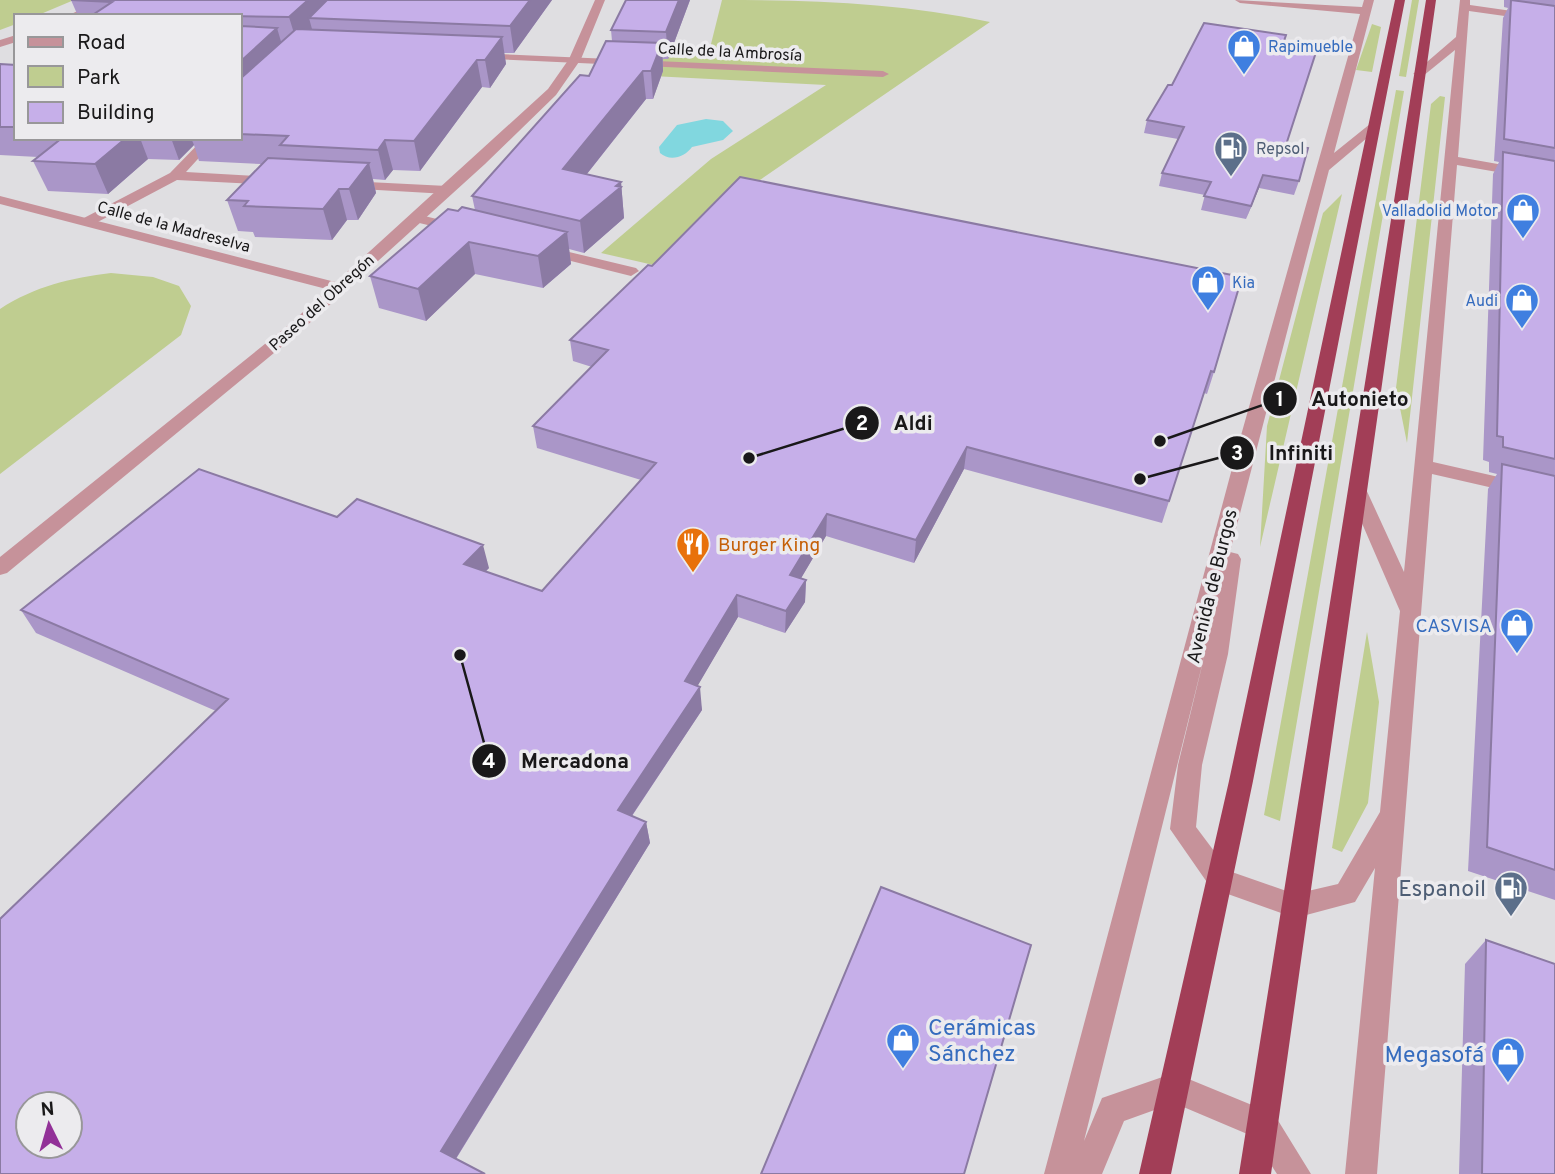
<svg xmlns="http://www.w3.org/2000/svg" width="1555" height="1174" font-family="Overpass,sans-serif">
  <rect width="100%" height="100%" fill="#dfdee1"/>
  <path fill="#bfcd90" d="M0 0H74L36 16H16V24L0 30Z
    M722 0C812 0 902 3 990 22L754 184 671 269 601 253 711 159 826 85 613 74 622 53 708 56Z
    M1412 0H1419L1406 77 1399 76Z
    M1372 24 1381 27 1372 72 1356 70Z
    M1396 90 1404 91 1280 821 1264 815Z
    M1440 96 1445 97 1407 443 1396 388 1431 104Z
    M1342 194 1260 547 1267 426 1323 213Z
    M111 273 153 277 179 286 191 306 181 335 0 474V309C35 286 71 278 111 273Z
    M1367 632 1379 702 1368 803 1342 852 1332 848Z"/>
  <path fill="#81d7df" d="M706 119 723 121 733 131 723 140 692 147C685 157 670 162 660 153L659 147 677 125Z"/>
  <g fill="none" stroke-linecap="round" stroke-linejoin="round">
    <path fill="#c6929a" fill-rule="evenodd" d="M476 53 883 71 889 74 883 77 472 58 470 56Z
      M204 138H217L186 172 274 177 281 181 274 185 177 180 92 225H82V219L170 173Z
      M348 181 447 186 454 190 447 194 343 188 341 185Z"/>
    <path fill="#c6929a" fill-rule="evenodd" d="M1235 0 1362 7 1364 0H1374L1334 153 1370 124 1380 127 1329 170 1230 552 1238 554 1241 559 1228 654 1202 765 1196 827 1229 871 1295 894 1338 884 1380 812 1400 611 1348 491 1358 485 1365 487 1404 572 1455 50 1423 76 1413 74 1456 37 1460 0H1470V5L1555 17V23L1469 11 1458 157 1555 174V182L1457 165 1433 462 1555 490V502L1432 474 1377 1174H1345L1375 868 1355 902 1295 918 1211 888 1170 829 1178 765 1208 641 1084 1141 1102 1098 1174 1073 1274 1114 1311 1174H1277L1252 1136 1174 1103 1124 1121 1102 1174H1044L1238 446 1360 14 1240 3Z
      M0 196 343 284 346 287 338 292 0 204Z
      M416 214 466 226 468 229 461 233 411 221V215Z
      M544 246 636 268 639 271 631 276 539 253 537 250Z"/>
    <path fill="#c6929a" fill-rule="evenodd" d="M101 0H115L82 16H67Z
      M595 0H605L581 59 556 95 485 164 303 329 7 573 0 575V557L291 323 548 89 569 59Z
      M16 35V42L0 47V40Z"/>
    <path fill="#a23e57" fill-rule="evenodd" d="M1395 0H1405L1253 781 1171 1174H1139L1229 781Z
      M1426 0H1436L1271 1174H1239Z"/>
  </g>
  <path fill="#aa96c8" d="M71 0H552L514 53H504L506 64 490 88 482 87 420 171 393 170 385 180 373 179 376 193 358 220H347L332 240 255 237 253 232 238 231 227 200 261 164 199 161 194 145 179 160 148 159 108 194 48 191 33 161 38 157 0 155V64L16 65V138H240V16H78Z
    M626 0H690L668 59H663V71L653 99H646L587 174 621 182 624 218 584 253 569 249 571 264 543 288 475 274 426 321 379 308 370 276 458 211 475 210 472 196 589 76 612 41 611 30Z
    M1504 0H1555V900L1468 871 1488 489 1497 474 1489 472V462L1483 460 1493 174 1499 162 1494 161 1503 18 1508 8 1504 7Z
    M1283 44 1286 145 1299 181 1294 195 1259 188 1246 219 1201 210 1205 195 1159 186 1162 173 1178 139 1144 133 1147 120 1172 85Z
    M570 340 1214 372 1207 394 1204 393 1162 523 964 469 914 563 826 536 801 578 806 580 805 602 785 633 738 617 697 686 702 710 632 816 646 822 650 843 456 1159 0 1174 216 711 36 633 21 610 337 517 489 568 485 572 542 591 641 480 537 448 533 426 592 367 573 361Z
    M1486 940 1555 1174H1459L1465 964Z"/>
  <path fill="#8b7aa3" d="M308 0H341L309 18 312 29 297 43 289 17Z
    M530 0H552L514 53 510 26Z
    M679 0H690L668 59 666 32Z
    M277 28 285 55 240 99V62Z
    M502 37 506 64 490 88 485 60Z
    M662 43 663 71 653 99 651 71Z
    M477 60 482 87 420 171 414 141Z
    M643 71 646 99 567 199 563 169Z
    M126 138H140L148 159 108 194 95 164Z
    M171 138H191L194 145 179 160Z
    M385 140 393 170 385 180 378 150Z
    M369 163 376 193 358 220 349 189Z
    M1263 175 1259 188 1246 219 1251 206Z
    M621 182 624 218 584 253 580 221Z
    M339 189 347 220 332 240 323 209Z
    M567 232 571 264 543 288 538 256Z
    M469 242 475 274 426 321 418 289Z
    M967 447 964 469 914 563 916 540Z
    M827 514 826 536 790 597V575Z
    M483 545 489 568 470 587 464 564Z
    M806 580 805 602 785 633 786 611Z
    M737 595 738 617 687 704 685 681Z
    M700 687 702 710 621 832 618 810Z
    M646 822 650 843 450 1168 441 1151Z"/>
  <path fill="#c6afe9" stroke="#8b7aa3" stroke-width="2" fill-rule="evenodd" d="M71 0H308L289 17 230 16H91L112 2Z
    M327 0H530L510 26 309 18Z
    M626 0H679L666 32 611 30Z
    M1511 0 1555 6V148L1504 139Z
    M1204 23 1286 35 1283 44 1317 49 1286 145 1308 148 1299 181 1263 175 1251 206 1204 196 1211 182 1162 173 1184 127 1147 120 1168 85H1172Z
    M240 26 277 28 240 62Z
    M296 29 502 37 485 60H477L414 141 385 140 378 150 280 145 288 136 240 134V79Z
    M606 41 662 43 651 71H643L563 169 621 182 616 186 621 187 580 221 472 196 580 75 589 76Z
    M0 64 16 65V127H0Z
    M62 138H126L95 164 33 161Z
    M1503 152 1555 161V459L1503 447V437L1497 436Z
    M268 158 369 163 349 189H339L323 209 244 206 248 201 227 200Z
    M740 177 1242 277 1214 372 1211 371 1169 501 967 447 916 540 827 514 790 575 806 580 786 611 737 595 685 681 700 687 618 810 646 822 441 1151 485 1174H0V919L228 699 21 610 199 469 337 517 357 499 483 545 464 564 542 591 656 463 533 426 608 350 570 340 648 265 652 266ZM28 1104H70V1146H28Z
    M462 207 567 232 538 256 469 242 418 289 370 276 448 209 458 211Z
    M1502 464 1555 476V870L1487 847Z
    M881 887 1031 945 964 1174H761Z
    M1486 940 1555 964V1174H1482Z"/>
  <defs>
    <g id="shop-pin" transform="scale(1.75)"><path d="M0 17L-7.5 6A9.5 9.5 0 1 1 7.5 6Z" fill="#3f7fe0" stroke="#ecebee"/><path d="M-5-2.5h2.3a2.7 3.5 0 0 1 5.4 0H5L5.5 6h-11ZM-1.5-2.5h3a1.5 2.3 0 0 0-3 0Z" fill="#fff"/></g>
    <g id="fuel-pin" transform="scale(1.75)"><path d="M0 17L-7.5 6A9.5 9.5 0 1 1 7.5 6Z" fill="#5c6f8a" stroke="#ecebee"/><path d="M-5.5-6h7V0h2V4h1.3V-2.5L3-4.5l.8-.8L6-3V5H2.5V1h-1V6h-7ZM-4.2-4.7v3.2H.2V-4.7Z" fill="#fff"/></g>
    <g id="restaurant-pin" transform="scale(1.75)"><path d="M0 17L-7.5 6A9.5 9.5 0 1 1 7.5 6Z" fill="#e8710a" stroke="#ecebee"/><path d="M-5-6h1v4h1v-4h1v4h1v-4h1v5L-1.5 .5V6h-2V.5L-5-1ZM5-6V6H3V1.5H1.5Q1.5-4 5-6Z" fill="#fff"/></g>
  </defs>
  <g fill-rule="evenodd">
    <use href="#shop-pin" x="1244" y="46"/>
    <use href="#fuel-pin" x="1231" y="148"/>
    <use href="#shop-pin" x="1523" y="210"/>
    <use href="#shop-pin" x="1208" y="282"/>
    <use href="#shop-pin" x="1522" y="300"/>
    <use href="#restaurant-pin" x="693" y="544"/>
    <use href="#shop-pin" x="1517" y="625"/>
    <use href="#fuel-pin" x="1511" y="888"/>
    <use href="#shop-pin" x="903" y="1040"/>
    <use href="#shop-pin" x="1508" y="1054"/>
  </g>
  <g text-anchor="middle" stroke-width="7" stroke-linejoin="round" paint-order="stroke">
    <g font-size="16" fill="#366cbe" stroke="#ecebee" text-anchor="start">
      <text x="1268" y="52">Rapimueble</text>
      <text x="1498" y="216" text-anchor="end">Valladolid Motor</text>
      <text x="1232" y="288">Kia</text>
      <text x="1498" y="306" text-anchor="end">Audi</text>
    </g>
    <g font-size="16" fill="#191819" stroke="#ecebee">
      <text transform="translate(730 51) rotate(3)" y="6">Calle de la Ambrosía</text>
      <text transform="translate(174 226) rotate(15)" y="6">Calle de la Madreselva</text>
      <text transform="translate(321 302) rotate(-42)" y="6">Paseo del Obregón</text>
    </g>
    <g font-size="16" fill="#4e5e75" stroke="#ecebee" text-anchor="start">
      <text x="1256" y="154">Repsol</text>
    </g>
    <g font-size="19" fill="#c56008" stroke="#ecebee" text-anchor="start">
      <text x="718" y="551">Burger King</text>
    </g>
    <g font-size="19" fill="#191819" stroke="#ecebee">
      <text transform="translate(1211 586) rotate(-76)" y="7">Avenida de Burgos</text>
    </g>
    <g font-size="19" fill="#366cbe" stroke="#ecebee" text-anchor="end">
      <text x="1492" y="632">CASVISA</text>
    </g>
    <g font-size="23" fill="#4e5e75" stroke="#ecebee" text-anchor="end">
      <text x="1486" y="896">Espanoil</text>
    </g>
    <g font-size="23" fill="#366cbe" stroke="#ecebee" text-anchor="start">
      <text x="928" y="1035">Cerámicas<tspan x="928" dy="26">Sánchez</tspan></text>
      <text x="1484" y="1062" text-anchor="end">Megasofá</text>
    </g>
  </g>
  <path fill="none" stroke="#191819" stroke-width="2.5" d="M1160 441L1280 399M749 458L862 423M1140 479L1237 453M460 655L489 761"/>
  <g fill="#191819" stroke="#ecebee" stroke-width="2.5">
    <circle cx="1160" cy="441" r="7"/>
    <circle cx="749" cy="458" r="7"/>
    <circle cx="1140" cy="479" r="7"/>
    <circle cx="460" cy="655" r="7"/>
    <circle cx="1280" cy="399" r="18"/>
    <circle cx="862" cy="423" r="18"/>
    <circle cx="1237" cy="453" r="18"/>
    <circle cx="489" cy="761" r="18"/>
  </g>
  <g font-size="21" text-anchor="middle" font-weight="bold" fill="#fff">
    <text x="1280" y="406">1</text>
    <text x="862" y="430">2</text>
    <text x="1237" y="460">3</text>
    <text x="489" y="768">4</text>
  </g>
  <g font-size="21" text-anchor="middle" font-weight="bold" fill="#191819" stroke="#ecebee" stroke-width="7" stroke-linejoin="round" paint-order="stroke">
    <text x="1360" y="406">Autonieto</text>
    <text x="913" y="430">Aldi</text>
    <text x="1301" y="460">Infiniti</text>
    <text x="575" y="768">Mercadona</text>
  </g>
  <rect x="14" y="14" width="228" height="126" fill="#ecebee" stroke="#989799" stroke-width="2"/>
  <rect x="28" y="37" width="35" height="10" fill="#c6929a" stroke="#989799" stroke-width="2"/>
  <text x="77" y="49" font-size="21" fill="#191819">Road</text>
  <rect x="28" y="66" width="35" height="21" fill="#bfcd90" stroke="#989799" stroke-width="2"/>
  <text x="77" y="84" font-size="21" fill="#191819">Park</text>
  <rect x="28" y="102" width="35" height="21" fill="#c6afe9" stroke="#989799" stroke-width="2"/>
  <text x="77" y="119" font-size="21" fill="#191819">Building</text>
  <g transform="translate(49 1125) rotate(355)"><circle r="33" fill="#ecebee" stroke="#989799" stroke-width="2"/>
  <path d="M0-5L12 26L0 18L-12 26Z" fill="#923198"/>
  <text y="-10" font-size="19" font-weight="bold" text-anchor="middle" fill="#191819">N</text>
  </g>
</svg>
